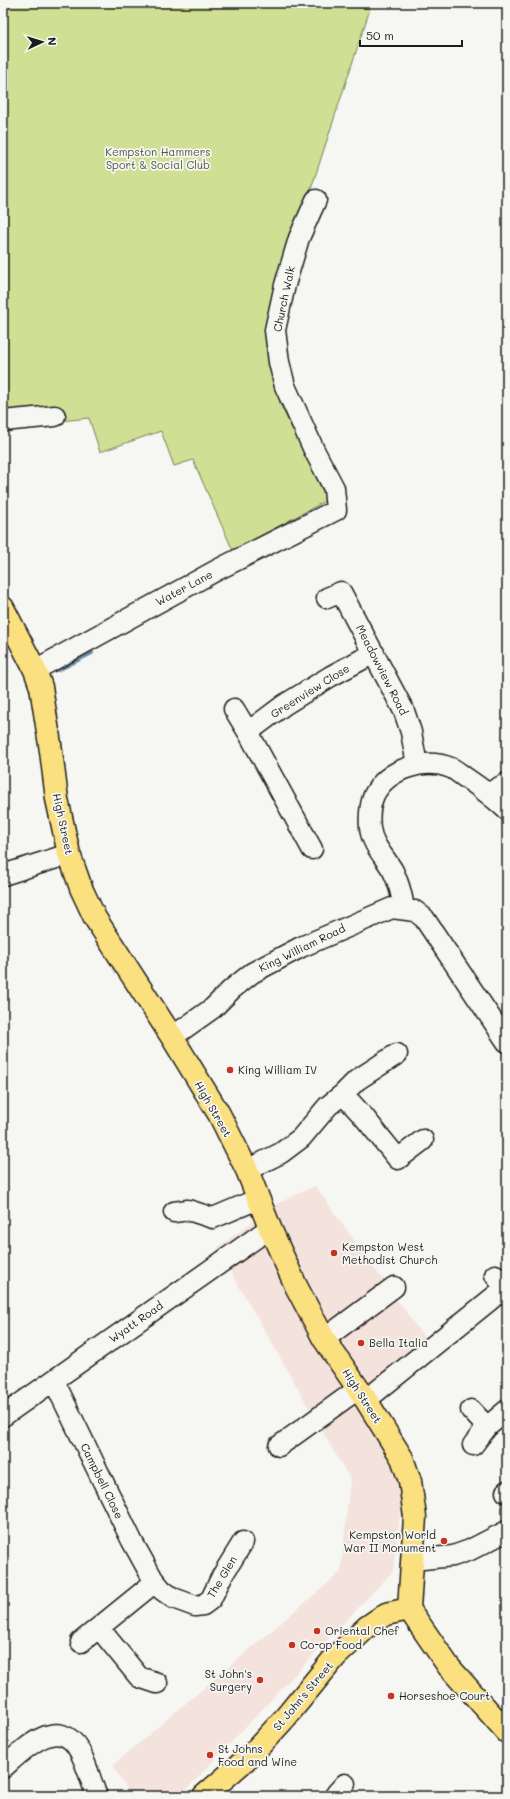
<svg xmlns="http://www.w3.org/2000/svg" width="510" height="1799" font-family="Mali,sans-serif">
  <rect width="100%" height="100%" fill="#f6f6f2"/>
  <filter id="ink" filterUnits="userSpaceOnUse"><feTurbulence type="fractalNoise" baseFrequency=".025" numOctaves="2"/><feDisplacementMap in="SourceGraphic" scale="8" xChannelSelector="R" yChannelSelector="G"/><feConvolveMatrix kernelMatrix="1 2 1 2 8 2 1 2 1" color-interpolation-filters="sRGB"/></filter>
  <g filter="url(#ink)">
    <path fill="#f4e2dd" d="M315 1186 426 1340 354 1402 404 1484 393 1571 180 1796H131L113 1765 341 1572 350 1479 217 1248 277 1204Z"/>
    <path fill="#cfe094" stroke="#767e58" d="M3 3H334L370 9 288 259 270 331 280 404 327 500 233 551 193 460 174 466 161 431 100 452 89 418 3 427Z"/>
    <g fill="none" stroke-linecap="round" stroke-linejoin="round">
      <path stroke="#6c89a4" stroke-width="4" d="M58 670 92 653"/>
      <g stroke="#1c1c1c" stroke-width="23">
        <path id="minor" d="M3 421 55 416
          M327 598 341 592 404 711 411 732 417 765
          M35 670 217 570 336 510 334 488 314 450 285 386 279 362 275 330 285 285 299 238 316 200
          M234 709 248 732 284 705 331 676 374 653
          M248 732 312 849
          M489 793 507 783
          M3 875 69 854
          M404 909C402 895 399 883 393 871 385 857 372 845 370 828 369 818 370 804 374 795 387 769 425 757 451 768 456 770 461 775 466 778 481 788 494 798 507 810
          M172 1037 213 1008 232 989 252 973 301 947 392 908 415 911 424 918 507 1042
          M343 1094 357 1080 397 1054
          M247 1170 281 1153 301 1138 328 1106 343 1094 364 1117 398 1159 423 1140
          M174 1212 188 1210 213 1218 258 1199
          M324 1339 394 1287
          M54 1381 132 1541 153 1579 162 1590 173 1598 195 1606 203 1605 211 1599 222 1576 243 1542
          M366 1400 505 1288 495 1275
          M471 1410 487 1427
          M3 1416 270 1228
          M473 1445 487 1427 507 1410
          M279 1446 358 1389
          M506 1492 507 1491
          M413 1560 453 1556 470 1550 507 1531
          M99 1628 139 1677 157 1683
          M81 1642 155 1582
          M3 1768C22 1751 58 1713 79 1750 86 1762 91 1782 97 1796
          M338 1796 336 1794 345 1784"/>
      </g>
      <g stroke="#1c1c1c" stroke-width="25">
        <path id="major" d="M3 608 35 670 41 687 51 751 57 799 69 854 81 888 95 918 172 1037 219 1114 247 1170 270 1228 296 1286 324 1339 366 1400 402 1458 410 1481 415 1517 409 1609
          M409 1609 449 1667 507 1732
          M204 1796 251 1755 285 1718 335 1657 367 1627 386 1614 409 1609"/>
      </g>
      <use href="#minor" stroke="#f6f6f2" stroke-width="20"/>
      <use href="#major" stroke="#fbe080" stroke-width="22"/>
    </g>
  </g>
  <g fill="#c8321e" stroke="#f6f6f2" stroke-width="1.5">
    <circle cx="230" cy="1070" r="4"/>
    <circle cx="334" cy="1253" r="4"/>
    <circle cx="361" cy="1343" r="4"/>
    <circle cx="444" cy="1541" r="4"/>
    <circle cx="317" cy="1631" r="4"/>
    <circle cx="292" cy="1645" r="4"/>
    <circle cx="260" cy="1680" r="4"/>
    <circle cx="391" cy="1696" r="4"/>
    <circle cx="210" cy="1755" r="4"/>
  </g>
  <g text-anchor="middle" stroke-width="3.5" stroke-linejoin="round" paint-order="stroke">
    <g font-size="11" fill="#525740" stroke="#f6f6f2">
      <text x="158" y="156">Kempston Hammers<tspan x="158" dy="13">Sport &amp; Social Club</tspan></text>
    </g>
    <g font-size="11" fill="#1c1c1c" stroke="#f6f6f2">
      <text transform="translate(284 299) rotate(-78)" y="4">Church Walk</text>
      <text transform="translate(184 588) rotate(-28)" y="4">Water Lane</text>
      <text transform="translate(382 670) rotate(63)" y="4">Meadowview Road</text>
      <text transform="translate(310 691) rotate(-32)" y="4">Greenview Close</text>
      <text transform="translate(63 824) rotate(78)" y="4">High Street</text>
      <text transform="translate(302 948) rotate(-26)" y="4">King William Road</text>
      <text transform="translate(213 1109) rotate(60)" y="4">High Street</text>
      <text transform="translate(136 1322) rotate(-35)" y="4">Wyatt Road</text>
      <text transform="translate(362 1396) rotate(57)" y="4">High Street</text>
      <text transform="translate(102 1481) rotate(64)" y="4">Campbell Close</text>
      <text transform="translate(222 1577) rotate(-59)" y="4">The Glen</text>
      <text transform="translate(303 1696) rotate(-50)" y="4">St John's Street</text>
    </g>
    <g font-size="11" fill="#1c1c1c" stroke="#f6f6f2" text-anchor="start">
      <text x="238" y="1074">King William IV</text>
      <text x="342" y="1251">Kempston West<tspan x="342" dy="13">Methodist Church</tspan></text>
      <text x="369" y="1347">Bella Italia</text>
      <text x="436" y="1539" text-anchor="end">Kempston World<tspan x="436" dy="13">War II Monument</tspan></text>
      <text x="325" y="1635">Oriental Chef</text>
      <text x="300" y="1649">Co-op Food</text>
      <text x="252" y="1678" text-anchor="end">St John's<tspan x="252" dy="13">Surgery</tspan></text>
      <text x="399" y="1700">Horseshoe Court</text>
      <text x="218" y="1753">St Johns<tspan x="218" dy="13">Food and Wine</tspan></text>
    </g>
  </g>
  <rect width="510" height="1799" fill="none" stroke="#f6f6f2" stroke-width="16"/>
  <rect x="8" y="8" width="494" height="1783" fill="none" stroke="#1c1c1c" stroke-width="1.5" filter="url(#ink)"/>
  <g transform="translate(42 42) rotate(86)" stroke="#f6f6f2" stroke-width="3" paint-order="stroke">
  <path d="M0-3L7 15L0 10L-7 15Z" fill="#1c1c1c"/>
  <text y="-6" font-size="11" font-weight="bold" text-anchor="middle" fill="#1c1c1c">N</text>
  </g>
  <path d="M360 40v6h102v-6" fill="none" stroke="#1c1c1c" stroke-width="2"/>
  <text x="366" y="40" font-size="12" fill="#1c1c1c" stroke="#f6f6f2" stroke-width="3" paint-order="stroke">50 m</text>
</svg>
